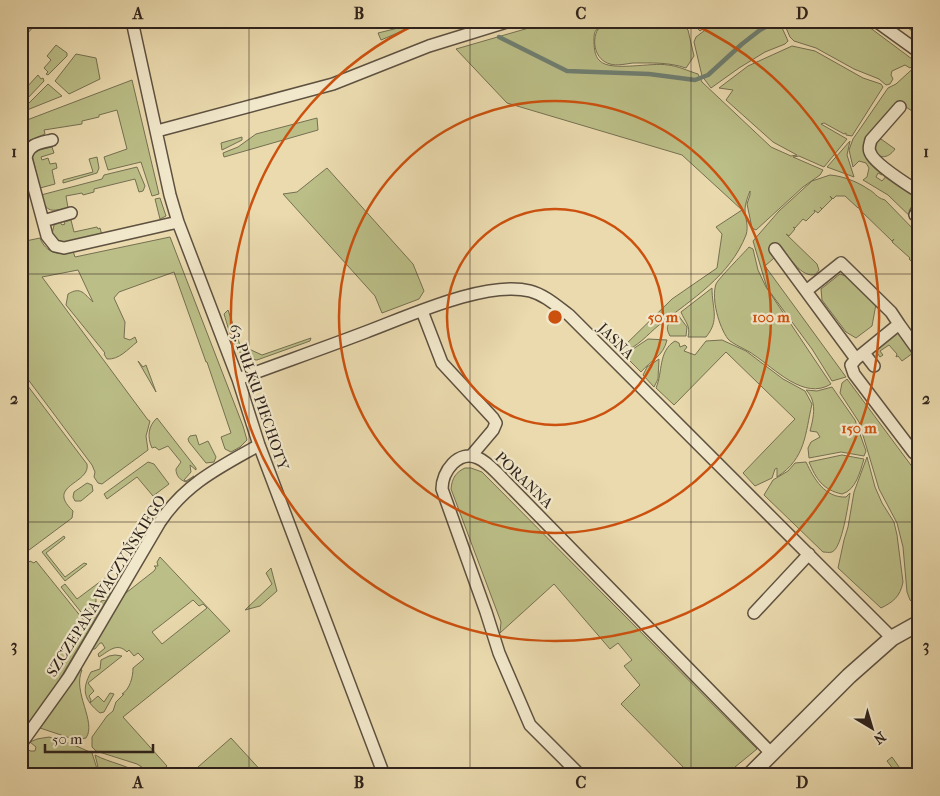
<svg xmlns="http://www.w3.org/2000/svg" width="940" height="796" font-family="'IM FELL French Canon',serif">
  <rect width="100%" height="100%" fill="#eadaae"/>
  <filter id="stains"><feTurbulence type="fractalNoise" baseFrequency=".004" numOctaves="4"/><feColorMatrix values="0 0 0 0 .2 0 0 0 0 .09 0 0 0 0 .02 0 0 0 .5 -.17"/></filter>
  <radialGradient id="worn" r=".72"><stop offset=".6" stop-color="#630" stop-opacity="0"/><stop offset="1" stop-color="#630" stop-opacity=".3"/></radialGradient>
  <path fill="#bbbe87" stroke="#757052" fill-rule="evenodd" d="M21 21H39L23 38 27 42 21 48Z
    M553 21H599L601 27C595 29 594 33 594 39 594 46 594 56 600 61 611 72 652 62 668 65 678 66 688 71 698 74L702 82 771 147 791 156 797 155 773 142 726 100 733 90 719 88 748 66 792 46 815 51 863 78 881 84 883 87 852 136 846 135V133L844 134 824 123 821 124 847 139 824 167 799 156 793 157 823 170 820 175 803 187 756 230 752 228 747 204 750 195V191C748 196 745 204 745 209 745 218 749 226 746 235 730 276 692 299 659 325 648 334 637 348 622 352L620 350 672 299 717 268 722 234 716 227 742 210 682 155 507 103 456 49Z
    M603 21H678L688 30 694 56 686 68C668 62 652 63 633 63 625 64 617 66 610 64 595 60 591 41 598 29L605 27Z
    M690 21H713L700 31 697 28 691 26Z
    M717 21H779L788 41 785 44 765 52 739 68 711 88 702 76 694 42 696 37Z
    M783 21H861L916 62 910 68 905 65 892 71 891 75 893 79 890 84 886 85 879 79 854 69 816 48 794 41 790 37Z
    M898 21H919V36Z
    M414 24V26L381 40 378 33Z
    M56 45 67 53V56L48 75 46 74 48 72 44 68 51 60 47 56Z
    M76 54 96 58 100 79 69 94 55 81Z
    M919 63V102L912 111 897 101 868 137 885 172 882 175 878 173 876 177 882 181 888 174 917 197 909 211 917 220 919 219V225L888 195 863 180 867 177 869 168 866 163 859 161 853 167 849 150 853 139 888 88 896 84Z
    M38 75 41 79 43 78 44 81 26 100 21 98V84L26 88Z
    M132 80 159 194 152 196 141 162 108 170 104 157 127 149 117 110 99 115V117L82 121V124L44 130 45 134 30 140 21 147V128L28 125 27 120Z
    M48 84 62 96 22 112 23 109Z
    M317 118 318 130 224 157 223 153 238 147 256 134Z
    M242 137V140L222 150 221 143Z
    M881 139 895 149C890 156 883 160 875 153L873 144 876 140Z
    M850 141 847 155 854 177 827 167Z
    M52 147 54 153 41 157 42 160 48 158 50 164 56 163 57 168 52 170 55 184 40 188 32 155 39 150Z
    M97 157 99 168 97 173 63 183V180L93 172 89 159Z
    M137 167 145 186 143 191 139 192 135 179 94 189V192L83 195 82 193 66 196 68 208C52 211 46 214 41 195L102 179 104 175Z
    M327 168 413 264 424 291 419 299 382 313 375 296 283 194 297 192Z
    M830 175C843 176 858 182 868 189 876 193 875 197 885 200L919 235V268L909 259 910 258 892 242 894 239 892 241 859 209 860 207 858 208 845 196H836L833 199 830 196 832 199 822 209 820 207 822 209 818 213 814 210 815 212 806 221 803 219 795 228 793 227 795 229 789 236 786 234 817 264 819 270 816 274C802 280 787 254 779 244L769 250 774 258 765 266 846 377 832 381 812 349 767 288 753 241 779 211 812 181Z
    M160 198 166 216 160 219 155 199Z
    M71 220 74 232 97 227 98 229 100 228 102 235 64 242 57 240 52 234 54 225 60 222 62 225 65 224 64 222Z
    M170 237 243 426 247 440 240 447 231 452 225 449 221 437 231 433 207 362H206L174 272 119 292 114 298 125 322 124 338 130 340 135 337 137 342C128 349 119 360 107 359L104 354 105 353 66 305 68 294C81 286 84 294 93 302L78 270 42 277 148 420 150 421 146 436 148 450 106 481 102 484 98 483 94 477 95 472 92 465 21 370V242L40 238C46 253 58 256 73 251L75 257Z
    M749 247 753 249 758 270 766 287 831 384C804 401 774 368 754 355 748 350 732 344 728 339 719 327 711 299 716 284 719 278 743 254 749 247Z
    M840 274 851 278 876 304 872 326 856 338 846 332 822 300 821 289Z
    M712 288C712 309 720 320 706 337H688C691 326 685 322 681 312Z
    M228 310 240 345 262 355 311 338 310 341 257 360C234 360 230 332 224 314Z
    M678 315 687 327 686 336H670C664 325 669 323 678 315Z
    M898 333 913 353 902 361 898 356 896 357 897 354 889 345 880 351 883 355 880 357 875 350 895 334Z
    M648 339 667 340C663 357 651 360 641 372L624 355Z
    M722 340 746 351 783 379 805 391 812 404C805 434 806 458 777 477V468L775 469 772 478 755 486 743 473 795 419 726 352 674 405 656 388C663 372 658 351 675 341L679 343 680 347 685 345 687 347 684 351 695 355 706 341Z
    M659 359 658 379 654 387 643 375 647 367Z
    M138 361 143 367 146 365 156 392Z
    M21 377 87 464C90 480 61 484 64 498 65 503 70 508 73 511L72 518 21 556Z
    M847 379 919 476 918 609H915V604L910 600 907 592 903 547 897 523 879 489 859 422 840 393 842 383Z
    M832 387 855 420 866 451 864 456 841 452 809 458 808 448 811 442 820 437 817 432 810 431C814 416 817 401 806 390L817 391Z
    M157 418 196 468V470L190 465 191 472 184 480 186 481 194 476 186 482C180 480 176 476 176 469L181 462 168 446 159 450 155 447 152 448C147 437 148 426 157 418Z
    M196 435 199 445 208 441 216 457 214 462 206 463 189 442 188 439 190 436Z
    M842 455 864 459C860 472 856 490 842 494 823 490 816 479 809 462Z
    M867 457 875 487 882 503 894 522 897 535 903 582C900 597 893 602 881 608L838 568 844 540 848 527 854 492Z
    M148 462 154 464 169 484 153 496 137 477 107 499 104 494Z
    M806 462C814 479 825 498 846 497L850 493C848 505 842 548 832 552 829 553 826 552 823 552L764 495 773 480 788 471 795 463Z
    M465 468H471L482 472 757 749 735 767 730 775H691L621 704 640 685 624 666 632 660 618 643 610 649 554 584 500 633 501 622 451 489C452 478 456 472 465 468Z
    M87 483 92 485 93 491 81 501H75L73 497 74 492Z
    M64 536 65 538 46 553 65 577 84 563 87 564 65 581 42 552Z
    M160 557 230 631 123 717 167 766 160 772 162 774 154 775 137 764 96 751 92 747V737L107 716 113 711 116 702 124 694H122C130 689 133 677 133 668L144 659 138 653 134 656 129 650 127 652C117 642 109 651 99 657L98 654 105 648 102 643H100L95 649H91L122 596 154 571 156 568 154 566H158L157 562ZM193 600 199 606 203 604 207 608 162 644 152 632Z
    M30 561 34 563 36 561 86 623 88 621 61 587 65 584 77 599 105 578 100 588 102 592 96 598V602L93 603V607L89 608 90 614H94L96 609 100 605 101 601 105 600 106 593 110 591 112 586 114 587 58 682 21 734V674L23 672 21 669V569Z
    M271 568 277 591 260 606 245 610 272 584 266 573Z
    M115 655 122 656 88 683 94 691 89 696 91 700 90 703 98 696 104 702 110 693 114 694 104 712 100 713C84 700 81 690 91 672L100 669 101 660 109 656Z
    M80 669 82 670C72 692 97 722 86 738L76 740 40 728Z
    M49 737 74 745 92 753 99 775H21V753L26 747 30 751H35L36 747 30 742 37 739Z
    M231 738 265 775H189Z
    M95 755C110 763 128 765 142 775H100Z
    M892 757 902 771 911 775H889L894 770 887 761Z"/>
  <g fill="none" stroke-linecap="round" stroke-linejoin="round">
    <path stroke="#6e7e71" stroke-width="4.5" d="M499 37 567 71 649 74 695 80 708 75 742 44 760 30 776 21"/>
    <g stroke="#5e5140" stroke-width="14">
      <path id="minor" d="M132 21 170 195 178 222 238 379 259 445 384 775
        M876 21 919 52
        M900 107 871 140C870 144 868 148 870 152 873 163 908 185 919 192
        M157 131 333 84 429 46 510 21
        M52 140C40 143 28 144 26 158L47 236 55 246 64 248 178 222
        M915 215 919 209
        M43 221 71 213
        M775 249 856 359 899 324 919 352
        M806 291 841 263 891 312 899 324
        M422 311 442 363 493 418 496 423 493 430 471 456
        M864 353 874 366
        M856 359 851 365 854 374 914 453
        M238 379C281 363 324 348 366 332 409 316 486 280 530 291 545 295 557 306 569 315L892 638
        M754 613 809 554
        M21 744 69 677 160 522C186 483 220 467 259 445
        M580 775 530 725 499 653 486 612 442 489C442 472 458 449 478 458 485 461 491 467 497 473L771 753"/>
    </g>
    <g stroke="#5e5140" stroke-width="18">
      <path id="tertiary" d="M750 775 849 676 892 638 919 623"/>
    </g>
    <use href="#minor" stroke="#f1e7ca" stroke-width="11"/>
    <use href="#tertiary" stroke="#f1e7ca" stroke-width="15"/>
  </g>
  <path fill="none" stroke="#2f231c" stroke-width="1" stroke-opacity="0.55" d="M249 21V775M470 21V775M691 21V775M21 274H919M21 522H919"/>
  <g fill="none" stroke="#cc510e" stroke-width="2.5">
    <circle cx="555" cy="317" r="108"/>
    <circle cx="555" cy="317" r="216"/>
    <path d="M689 22A324 324 0 1 1 421 22"/>
  </g>
  <g text-anchor="middle" stroke-width="4.5" stroke-linejoin="round" paint-order="stroke">
    <g font-size="15" fill="#2f231c" stroke="#f1e7ca">
      <text transform="translate(616 341) rotate(45)" y="5">JASNA</text>
      <text transform="translate(259 397) rotate(71)" y="5">63. PUŁKU PIECHOTY</text>
      <text transform="translate(524 480) rotate(44)" y="5">PORANNA</text>
      <text transform="translate(106 586) rotate(-58)" y="5">SZCZEPANA WACZYŃSKIEGO</text>
    </g>
  </g>
  <circle cx="555" cy="317" r="8" fill="#cc510e" stroke="#f1e7ca" stroke-width="2.5"/>
  <g font-size="15" text-anchor="middle" font-weight="bold" fill="#cc510e" stroke="#f1e7ca" stroke-width="4.5" stroke-linejoin="round" paint-order="stroke">
    <text x="663" y="322">50 m</text>
    <text x="771" y="322">100 m</text>
    <text x="859" y="433">150 m</text>
  </g>
  <rect width="940" height="796" fill="none" stroke="#eadaae" stroke-width="55"/>
  <g transform="translate(872 728) rotate(142)" stroke="#f1e7ca" stroke-width="4" paint-order="stroke">
  <path d="M0-4L9 19L0 12L-9 19Z" fill="#2f231c"/>
  <text y="-8" font-size="14" font-weight="bold" text-anchor="middle" fill="#2f231c">N</text>
  </g>
  <path d="M45 744v8h108v-8" fill="none" stroke="#2f231c" stroke-width="2.5"/>
  <text x="52" y="744" font-size="15" fill="#2f231c" stroke="#f1e7ca" stroke-width="4" paint-order="stroke">50 m</text>
  <rect x="28" y="28" width="884" height="740" fill="none" stroke="#2f231c" stroke-width="2"/>
  <g font-size="16" text-anchor="middle" font-weight="bold" fill="#2f231c">
    <text x="138" y="19">A</text>
    <text x="359" y="19">B</text>
    <text x="581" y="19">C</text>
    <text x="802" y="19">D</text>
    <text x="14" y="157">1</text>
    <text x="926" y="157">1</text>
    <text x="14" y="404">2</text>
    <text x="926" y="404">2</text>
    <text x="14" y="651">3</text>
    <text x="926" y="651">3</text>
    <text x="138" y="788">A</text>
    <text x="359" y="788">B</text>
    <text x="581" y="788">C</text>
    <text x="802" y="788">D</text>
  </g>
  <rect width="100%" height="100%" filter="url(#stains)"/>
  <rect width="100%" height="100%" fill="url(#worn)"/>
</svg>
